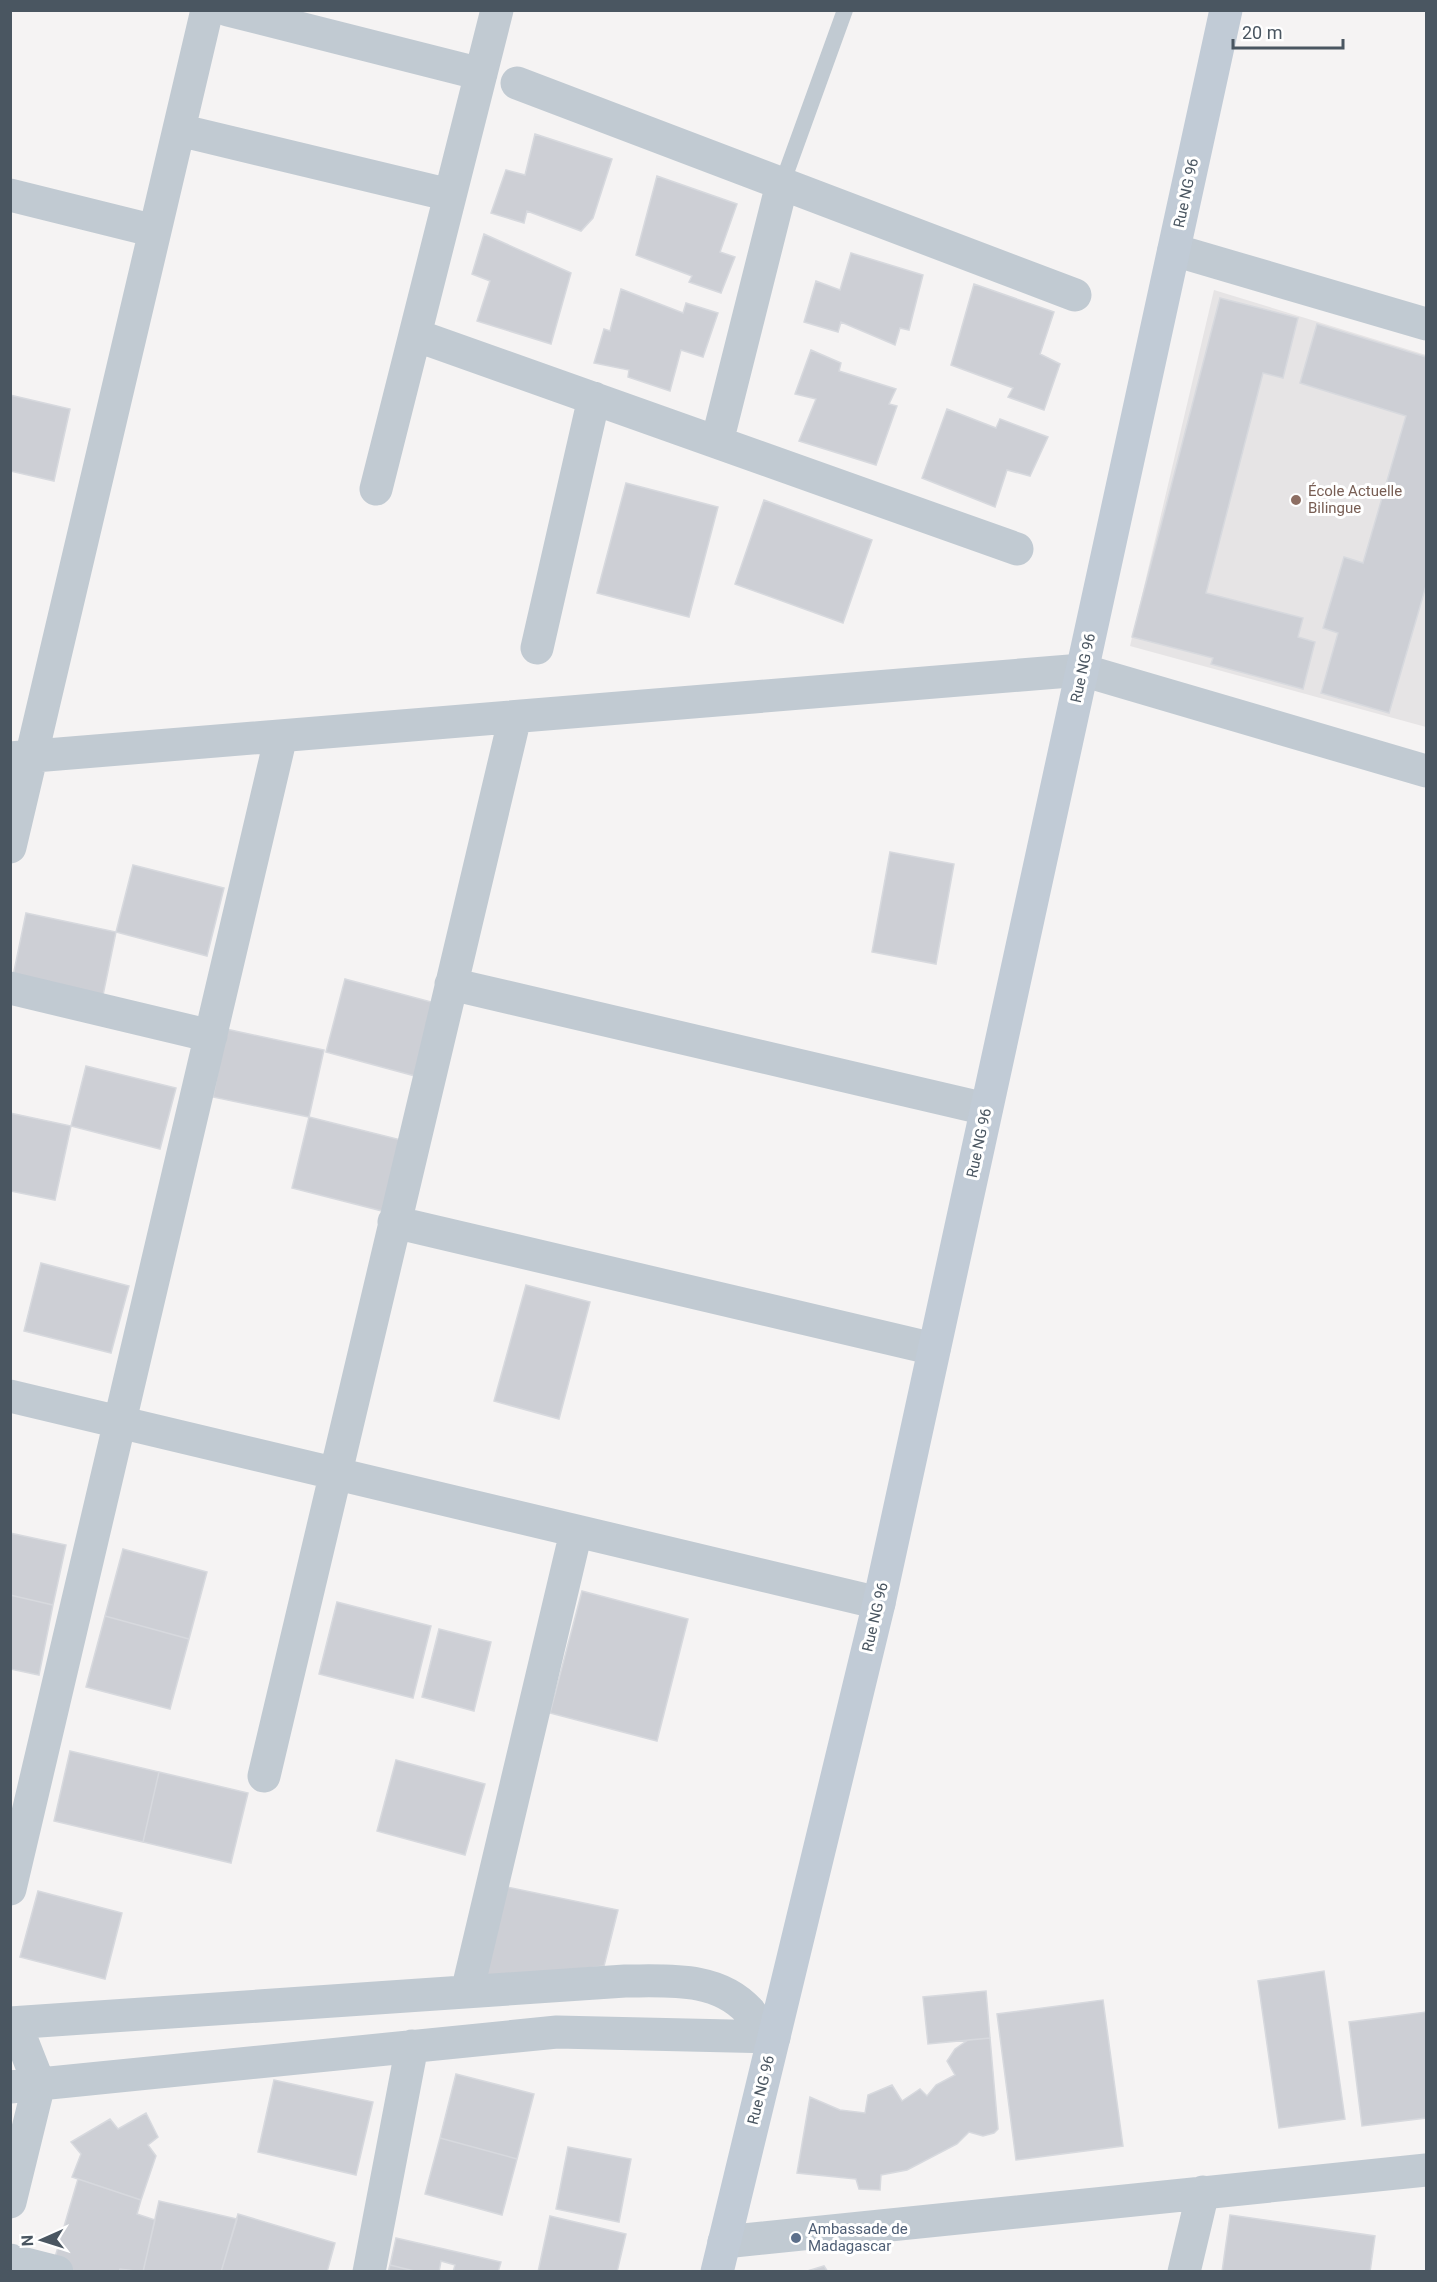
<svg xmlns="http://www.w3.org/2000/svg" width="1437" height="2282" font-family="Roboto,sans-serif">
  <rect width="100%" height="100%" fill="#f5f3f3"/>
  <path fill="#e6e4e5" d="M1214 290 1426 355V727L1130 646Z"/>
  <path fill="#cdcfd5" stroke="#d7d9de" stroke-width="1.5" d="M535 134 612 159 593 218 581 231 527 211 524 223 491 213 506 170 525 175Z
    M657 176 737 204 720 252 735 257 721 293 689 282 692 276 636 255Z
    M484 234 571 273 551 344 477 321 490 281 472 274Z
    M851 253 923 275 909 330 900 328 895 345 841 322 838 332 804 322 816 281 840 290Z
    M974 284 1054 312 1040 354 1060 364 1044 410 1008 397 1013 388 951 365Z
    M621 289 683 313 686 303 718 313 703 357 681 350 670 391 628 377 629 370 594 363 604 329 610 331Z
    M1220 298 1298 318 1283 378 1263 373 1206 593 1303 618 1298 637 1315 642 1303 689 1211 664 1213 658 1132 637Z
    M1317 324 1426 357V586L1389 713 1321 693 1338 633 1323 628 1344 557 1363 563 1406 416 1300 383Z
    M811 350 841 363 839 371 896 389 889 404 897 406 876 465 799 441 816 399 795 394Z
    M10 395 70 409 54 481 10 471Z
    M947 409 996 428 1000 419 1048 437 1030 476 1007 470 995 507 922 478Z
    M626 483 718 507 689 617 597 593Z
    M764 500 872 540 843 623 735 584Z
    M890 852 954 864 936 964 872 952Z
    M133 865 224 888 207 956 116 932Z
    M26 913 116 932 102 1000 12 981Z
    M345 979 435 1003 415 1076 326 1052Z
    M226 1029 324 1050 309 1117 213 1097Z
    M86 1066 176 1088 160 1149 71 1126Z
    M10 1113 71 1126 55 1200 10 1191Z
    M309 1117 405 1141 386 1212 292 1188Z
    M41 1263 129 1286 111 1353 24 1331Z
    M526 1285 590 1302 559 1419 494 1401Z
    M10 1533 66 1545 53 1605 10 1595Z
    M123 1549 207 1572 189 1639 105 1616Z
    M582 1591 688 1619 657 1741 550 1713Z
    M10 1595 53 1605 39 1675 10 1669Z
    M337 1602 431 1626 413 1698 319 1674Z
    M105 1616 189 1639 170 1709 86 1687Z
    M439 1629 491 1642 474 1711 422 1697Z
    M70 1751 159 1772 143 1842 54 1821Z
    M396 1760 485 1784 465 1855 377 1831Z
    M159 1772 248 1793 231 1863 143 1842Z
    M502 1886 618 1910 604 1966 482 1982Z
    M38 1891 122 1913 105 1979 20 1957Z
    M1324 1971 1345 2119 1279 2128 1258 1981Z
    M986 1991 990 2038 928 2044 923 1997Z
    M1103 2000 1123 2146 1016 2160 997 2014Z
    M1426 2012V2118L1362 2126 1349 2022Z
    M990 2038 998 2129 994 2133 983 2136 969 2132 957 2144 907 2170 881 2175 880 2190 859 2189 856 2179 797 2173 810 2097 840 2110 865 2113 868 2095 892 2085 902 2101 920 2089 927 2096 936 2085 955 2075 947 2061 955 2049 968 2040Z
    M456 2074 534 2094 517 2159 440 2138Z
    M274 2080 373 2102 356 2175 258 2152Z
    M146 2113 158 2137 148 2145 156 2156 141 2200 72 2177 81 2154 71 2142 110 2119 118 2129Z
    M440 2138 517 2159 502 2215 425 2194Z
    M568 2147 631 2159 619 2222 556 2209Z
    M78 2179 141 2200 137 2214 155 2220 143 2272 120 2269 119 2272H78L53 2264Z
    M159 2201 237 2219 221 2272H143Z
    M238 2214 335 2243 327 2272H221Z
    M1230 2215 1375 2236 1370 2272H1222Z
    M550 2216 626 2234 617 2272H538Z
    M396 2238 501 2262 498 2272H453L455 2265 441 2261 439 2272H418L390 2265Z
    M390 2265 418 2272H388Z
    M824 2266 828 2272H804Z"/>
  <g fill="none" stroke-linecap="round" stroke-linejoin="round">
    <path stroke="#c1cad2" stroke-width="16" d="M782 184 845 10"/>
    <path stroke="#c1cad2" stroke-width="33" d="M228 10 481 74
      M517 83 1075 295
      M179 130 450 195
      M10 195 155 231
      M1174 250 1426 324
      M415 335 1017 549
      M717 442 782 184
      M376 489 497 10
      M537 648 594 398
      M10 758 1082 670 1426 771
      M10 847 207 10
      M451 984 986 1109
      M10 988 211 1036
      M394 1222 934 1349
      M10 1396 879 1603
      M264 1776 515 717
      M10 1889 281 736
      M467 1992 576 1532
      M10 2023 625 1981C668 1981 717 1976 749 2011 755 2016 756 2029 759 2037
      M10 2087 557 2032 774 2037
      M10 2202 39 2084 15 2023
      M724 2242 1426 2170
      M10 2260 57 2272
      M369 2272 412 2046
      M1184 2272 1203 2192"/>
    <path stroke="#c1cbd6" stroke-width="33" d="M717 2272 879 1603 1226 10"/>
  </g>
  <circle fill="#8d6e63" stroke="#fff" stroke-width="2" cx="1296" cy="500" r="6"/>
  <circle fill="#5c6f8a" stroke="#fff" stroke-width="2" cx="796" cy="2238" r="6"/>
  <g text-anchor="middle" stroke-width="6" stroke-linejoin="round" paint-order="stroke">
    <g font-size="15" fill="#4a5661" stroke="#fff">
      <text transform="translate(1186 193) rotate(-78)" y="5">Rue NG 96</text>
      <text transform="translate(1083 668) rotate(-78)" y="5">Rue NG 96</text>
      <text transform="translate(979 1143) rotate(-78)" y="5">Rue NG 96</text>
      <text transform="translate(875 1617) rotate(-77)" y="5">Rue NG 96</text>
      <text transform="translate(761 2090) rotate(-76)" y="5">Rue NG 96</text>
    </g>
    <g font-size="15" fill="#785e54" stroke="#fff" text-anchor="start">
      <text x="1308" y="496">École Actuelle<tspan x="1308" dy="17">Bilingue</tspan></text>
    </g>
    <g font-size="15" fill="#4e5e75" stroke="#fff" text-anchor="start">
      <text x="808" y="2234">Ambassade de<tspan x="808" dy="17">Madagascar</tspan></text>
    </g>
  </g>
  <rect width="1437" height="2282" fill="none" stroke="#4a5661" stroke-width="24"/>
  <g transform="translate(42 2240) rotate(267)" stroke="#ffffff" stroke-width="4.5" paint-order="stroke">
  <path d="M0-4.5L10 22L0 15L-10 22Z" fill="#4a5661"/>
  <text y="-9" font-size="16" font-weight="bold" text-anchor="middle" fill="#4a5661">N</text>
  </g>
  <path d="M1233 39v9h110v-9" fill="none" stroke="#4a5661" stroke-width="3"/>
  <text x="1242" y="39" font-size="18" fill="#4a5661" stroke="#ffffff" stroke-width="4.5" paint-order="stroke">20 m</text>
</svg>
